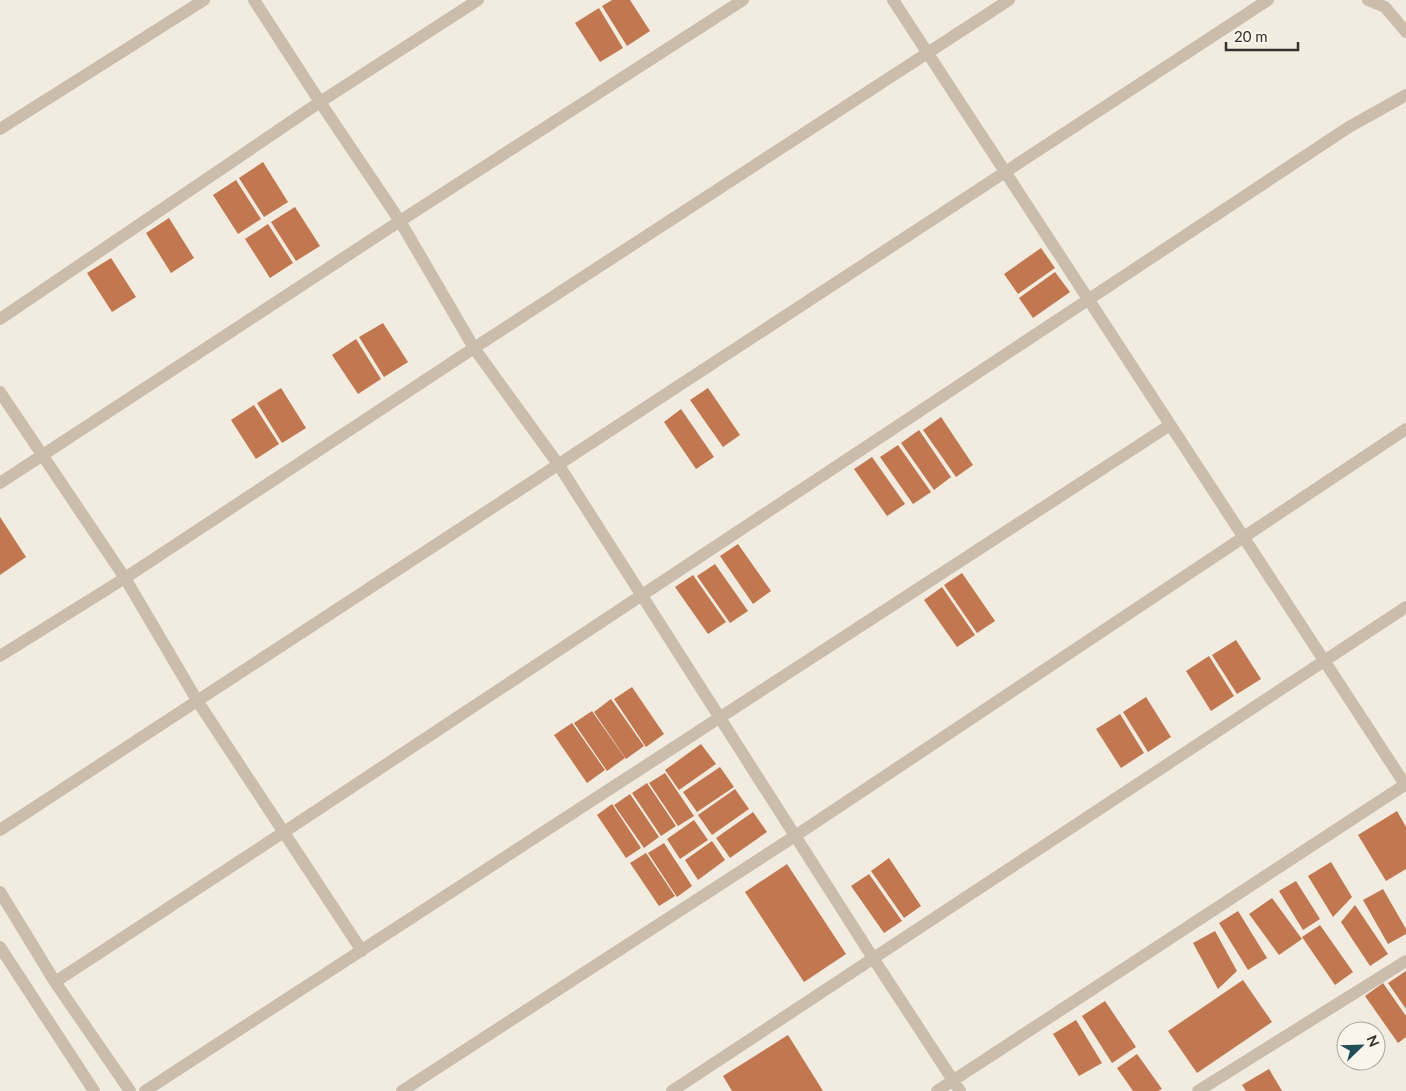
<svg xmlns="http://www.w3.org/2000/svg" width="1406" height="1091" font-family="Lato,sans-serif">
  <rect width="100%" height="100%" fill="#f2ebe0"/>
  <path fill="#c1774f" d="M612 0H630L650 31 627 46 602 6Z
    M599 8 623 48 600 62 575 23Z
    M263 162 288 202 264 217 239 178Z
    M236 180 261 219 238 234 213 195Z
    M295 207 320 246 296 261 271 222Z
    M169 218 194 258 171 273 146 233Z
    M268 224 293 263 270 278 245 239Z
    M1041 248 1055 268 1018 294 1004 274Z
    M111 258 136 297 112 312 87 273Z
    M1055 272 1070 292 1033 318 1019 298Z
    M383 323 408 362 384 377 359 337Z
    M356 339 381 379 358 394 332 355Z
    M281 388 306 428 282 443 257 403Z
    M708 388 740 435 723 447 690 400Z
    M254 405 279 444 256 459 231 420Z
    M681 409 714 457 696 469 664 422Z
    M941 417 973 465 956 477 923 430Z
    M919 430 951 477 934 490 901 443Z
    M898 445 931 492 913 504 880 457Z
    M872 457 905 504 887 516 854 469Z
    M0 517 26 557 0 575Z
    M738 544 771 591 753 604 720 556Z
    M715 564 748 611 730 623 697 576Z
    M962 573 995 621 977 633 944 585Z
    M693 575 726 622 708 634 675 587Z
    M942 587 975 635 957 647 924 600Z
    M1236 640 1261 679 1237 694 1212 655Z
    M1209 656 1234 696 1211 711 1186 671Z
    M632 687 664 734 646 747 614 699Z
    M1146 697 1171 737 1148 752 1123 712Z
    M611 699 644 746 626 759 594 712Z
    M592 711 625 758 607 771 574 723Z
    M1120 714 1144 753 1121 768 1096 729Z
    M572 723 605 770 587 783 554 735Z
    M701 744 716 764 679 790 665 770Z
    M720 767 734 787 697 812 683 792Z
    M665 773 694 816 678 826 649 783Z
    M647 783 676 826 661 836 632 793Z
    M735 789 749 809 712 835 698 815Z
    M630 794 659 837 644 848 614 805Z
    M612 804 641 848 626 858 597 815Z
    M1397 811 1406 827V869L1386 881 1358 835Z
    M753 812 767 832 730 858 716 838Z
    M694 820 708 840 680 859 667 839Z
    M712 841 725 860 698 880 685 860Z
    M664 843 692 886 677 897 648 853Z
    M646 853 675 896 659 906 630 863Z
    M889 858 921 906 904 918 871 871Z
    M1331 862 1352 897 1333 917 1308 876Z
    M787 864 846 954 804 982 745 892Z
    M869 874 902 921 884 933 851 886Z
    M1296 881 1320 919 1303 930 1279 891Z
    M1383 889 1406 929V934L1388 944 1363 900Z
    M1272 898 1302 939 1279 955 1249 914Z
    M1355 905 1388 954 1370 966 1341 922Z
    M1238 911 1267 958 1248 970 1219 923Z
    M1320 925 1353 972 1335 985 1302 937Z
    M1215 931 1237 971 1218 989 1193 943Z
    M1406 971V1009L1388 983Z
    M1243 980 1272 1022 1197 1073 1168 1031Z
    M1383 983 1406 1016V1037L1398 1043 1365 996Z
    M1105 1001 1136 1047 1112 1063 1082 1016Z
    M1076 1020 1102 1063 1079 1076 1053 1034Z
    M788 1035 823 1091H732L723 1076Z
    M1137 1054 1162 1089 1158 1091H1133L1117 1068Z
    M1269 1069 1282 1091H1246L1242 1085Z"/>
  <g fill="none" stroke-linecap="round" stroke-linejoin="round">
    <path stroke="#cabdac" stroke-width="12" d="M254 0 320 102 400 221 474 348 558 464 873 958 960 1091
      M893 0 1406 786
      M1368 0 1385 7 1406 32
      M0 129 204 0
      M0 319 320 102 478 0
      M0 392 125 578 198 702 362 951
      M0 483 400 221 743 0
      M0 656 125 578 474 348 1009 0
      M0 830 1268 0
      M0 892 55 982 130 1091
      M0 947 94 1091
      M55 982 284 832 1349 127 1406 95
      M145 1091 1170 425
      M402 1091 795 836 1406 429
      M672 1091 1406 607
      M937 1091 1406 784
      M1198 1091 1406 961"/>
  </g>
  <g transform="translate(1361 1046) rotate(67)"><circle r="24" fill="#faf5ec" stroke="#aca69f"/>
  <path d="M0-4L9 19L0 12L-9 19Z" fill="#214f59"/>
  <text y="-8" font-size="14" font-weight="bold" text-anchor="middle" fill="#38302b">N</text>
  </g>
  <path d="M1226 42v8h72v-8" fill="none" stroke="#38302b" stroke-width="2.5"/>
  <text x="1234" y="42" font-size="15" fill="#38302b" stroke="#faf5ec" stroke-width="4" paint-order="stroke">20 m</text>
</svg>
